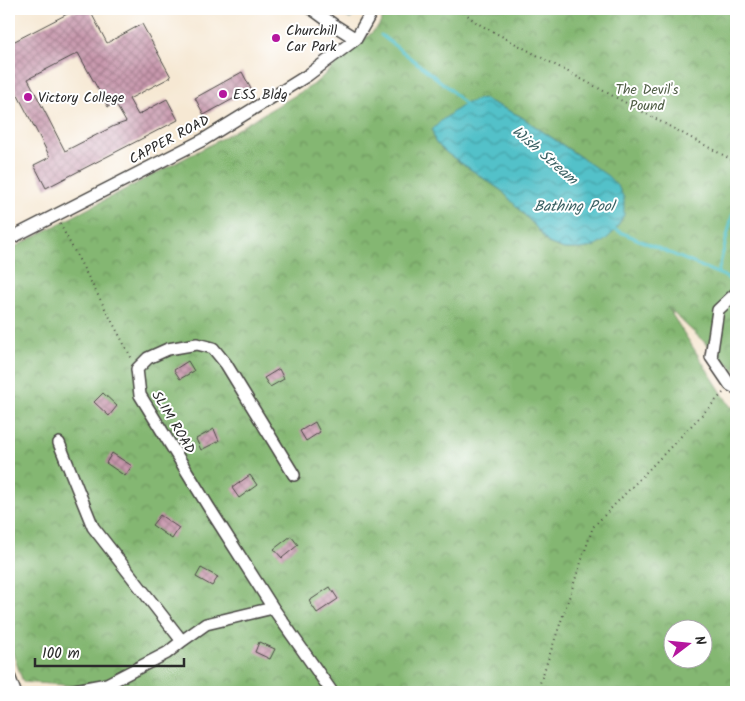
<svg xmlns="http://www.w3.org/2000/svg" width="745" height="701" font-family="Kalam,sans-serif">
  <defs>
    <pattern id="forest-crowns" width="20" height="18" patternUnits="userSpaceOnUse" patternTransform="scale(1.25)"><rect width="20" height="18" fill="#84b772"/><path d="M2 6a3 3 0 1 1 6 0M12 15a3 3 0 1 1 6 0" fill="none" stroke="#6c955e"/></pattern>
    <pattern id="water-waves" width="16" height="10" patternUnits="userSpaceOnUse" patternTransform="scale(1.25)"><rect width="16" height="10" fill="#53c1c9"/><path d="M0 5q4-4 8 0t8 0" fill="none" stroke="#459da3"/></pattern>
    <pattern id="building-cross-hatch" width="8" height="8" patternUnits="userSpaceOnUse" patternTransform="scale(1.25)"><rect width="8" height="8" fill="#c898ad"/><path d="M0 0l8 8M0 8l8-8" fill="none" stroke="#a37c8d"/></pattern>
  </defs>
  <rect width="100%" height="100%" fill="#fff"/>
  <filter id="ink" filterUnits="userSpaceOnUse"><feTurbulence type="fractalNoise" baseFrequency=".02" numOctaves="2"/><feDisplacementMap in="SourceGraphic" scale="10" xChannelSelector="R" yChannelSelector="G"/><feConvolveMatrix kernelMatrix="1 2 1 2 8 2 1 2 1" color-interpolation-filters="sRGB"/></filter>
  <filter id="wash" filterUnits="userSpaceOnUse"><feTurbulence type="fractalNoise" baseFrequency=".0096" numOctaves="4" result="noise"/><feDisplacementMap in="SourceGraphic" scale="20" xChannelSelector="R" yChannelSelector="G"/><feGaussianBlur stdDeviation="1.12" result="paint"/><feColorMatrix in="noise" values="0 0 0 0 0 0 0 0 0 0 0 0 0 0 0 0 0 1.4 0 .05"/><feComposite in="paint" operator="in"/></filter>
  <g filter="url(#wash)">
    <rect width="100%" height="100%" fill="#f6e8d3"/>
    <path fill="url(#forest-crowns)" stroke="#58714e" fill-rule="evenodd" d="M388 9H736V372L668 308 730 406 736 409V692H160L23 682 9 642V250L210 145 313 85 378 27ZM482 98 520 116 588 162 593 247 581 249H564L548 243 535 226 502 191 448 154 435 142ZM672 628H702V658H672Z"/>
    <path fill="url(#water-waves)" stroke="#3f767a" d="M333 9H354C355 14 355 16 350 19Z
      M482 98 520 116 608 176 619 188 624 198V215L615 231 603 242 593 247 581 249H564L548 243 535 226 502 191 448 154 435 142 432 130 442 120 464 104Z"/>
    <g fill="none" stroke-linecap="round" stroke-linejoin="round">
      <path stroke="#53c1c9" stroke-width="3" d="M381 35 449 88 466 106
        M613 229 724 276 734 283
        M718 273 732 216 736 209"/>
    </g>
    <g id="blocks">
      <path fill="url(#building-cross-hatch)" fill-rule="evenodd" d="M79 9H89L107 43 142 24 171 77 129 99 138 115 167 99 178 120 46 188 34 165 50 157 13 86 9 89V44L73 11 74 12ZM78 53 108 107 115 103 126 122 114 126 65 151 28 79Z
        M242 72 251 89 204 115 195 98Z
        M188 361 194 371 180 379 174 370Z
        M279 369 284 379 270 387 264 378Z
        M103 393 117 406 109 416 94 402Z
        M315 422 320 432 306 441 300 431Z
        M214 429 219 441 201 450 196 439Z
        M112 453 132 466 125 476 106 463Z
        M250 475 257 485 239 498 232 488Z
        M160 515 179 528 172 539 152 525Z
        M291 536 298 545 282 558 274 549Z
        M201 568 218 577 212 586 196 577Z
        M330 587 338 599 317 613 309 601Z
        M259 642 275 649 270 659 255 652Z"/>
    </g>
  </g>
  <g filter="url(#ink)">
    <use href="#blocks" fill-opacity="0" stroke="#494744" stroke-width="1"/>
    <g fill="none" stroke-linecap="round" stroke-linejoin="round">
      <g stroke="#494744" stroke-width="14">
        <path id="minor" d="M312 9 334 25 356 39
          M9 239 203 140 308 75 356 39 373 9
          M736 293 718 310 711 357 730 385 736 388
          M59 443 93 527 182 641
          M294 475 226 364 213 348 197 344 168 349 148 358 137 369 140 395 208 506 273 608 332 692
          M9 676 15 692
          M64 692 107 684 167 653 182 641 206 624 273 608"/>
      </g>
      <path stroke="#494744" stroke-width="2" stroke-dasharray="1 4" stroke-linecap="butt" d="M460 9 477 23 736 162
        M60 224 132 359
        M537 692 593 527 724 392"/>
      <use href="#minor" stroke="#fff" stroke-width="11"/>
    </g>
  </g>
  <g fill="#b5179e" stroke="#fff" stroke-width="2">
    <circle cx="276" cy="38" r="5"/>
    <circle cx="223" cy="94" r="5"/>
    <circle cx="28" cy="97" r="5"/>
  </g>
  <g text-anchor="middle" stroke-width="4" stroke-linejoin="round" paint-order="stroke">
    <g font-size="14" fill="#2b2b2b" stroke="#fff" text-anchor="start">
      <text x="286" y="35">Churchill<tspan x="286" dy="16">Car Park</tspan></text>
      <text x="233" y="99">ESS Bldg</text>
      <text x="38" y="102">Victory College</text>
    </g>
    <g font-size="14" fill="#505e46" stroke="#fff">
      <text x="647" y="94">The Devil's<tspan x="647" dy="16">Pound</tspan></text>
    </g>
    <g font-size="14" fill="#2b2b2b" stroke="#fff">
      <text transform="translate(169 139) rotate(-28)" y="5">CAPPER ROAD</text>
      <text transform="translate(174 422) rotate(59)" y="5">SLIM ROAD</text>
    </g>
    <g font-size="15" font-style="italic" fill="#396062" stroke="#fff">
      <text transform="translate(545 155) rotate(41)" y="5">Wish Stream</text>
      <text x="574" y="211">Bathing Pool</text>
    </g>
  </g>
  <rect width="745" height="701" fill="none" stroke="#fff" stroke-width="30"/>
  <g transform="translate(688 644) rotate(74)"><circle r="24" fill="#ffffff" stroke="#aaaaaa"/>
  <path d="M0-4L9 19L0 12L-9 19Z" fill="#b5179e"/>
  <text y="-8" font-size="14" font-weight="bold" text-anchor="middle" fill="#2b2b2b">N</text>
  </g>
  <path d="M35 658v8h149v-8" fill="none" stroke="#2b2b2b" stroke-width="2.5"/>
  <text x="42" y="658" font-size="15" fill="#2b2b2b" stroke="#ffffff" stroke-width="4" paint-order="stroke">100 m</text>
</svg>
